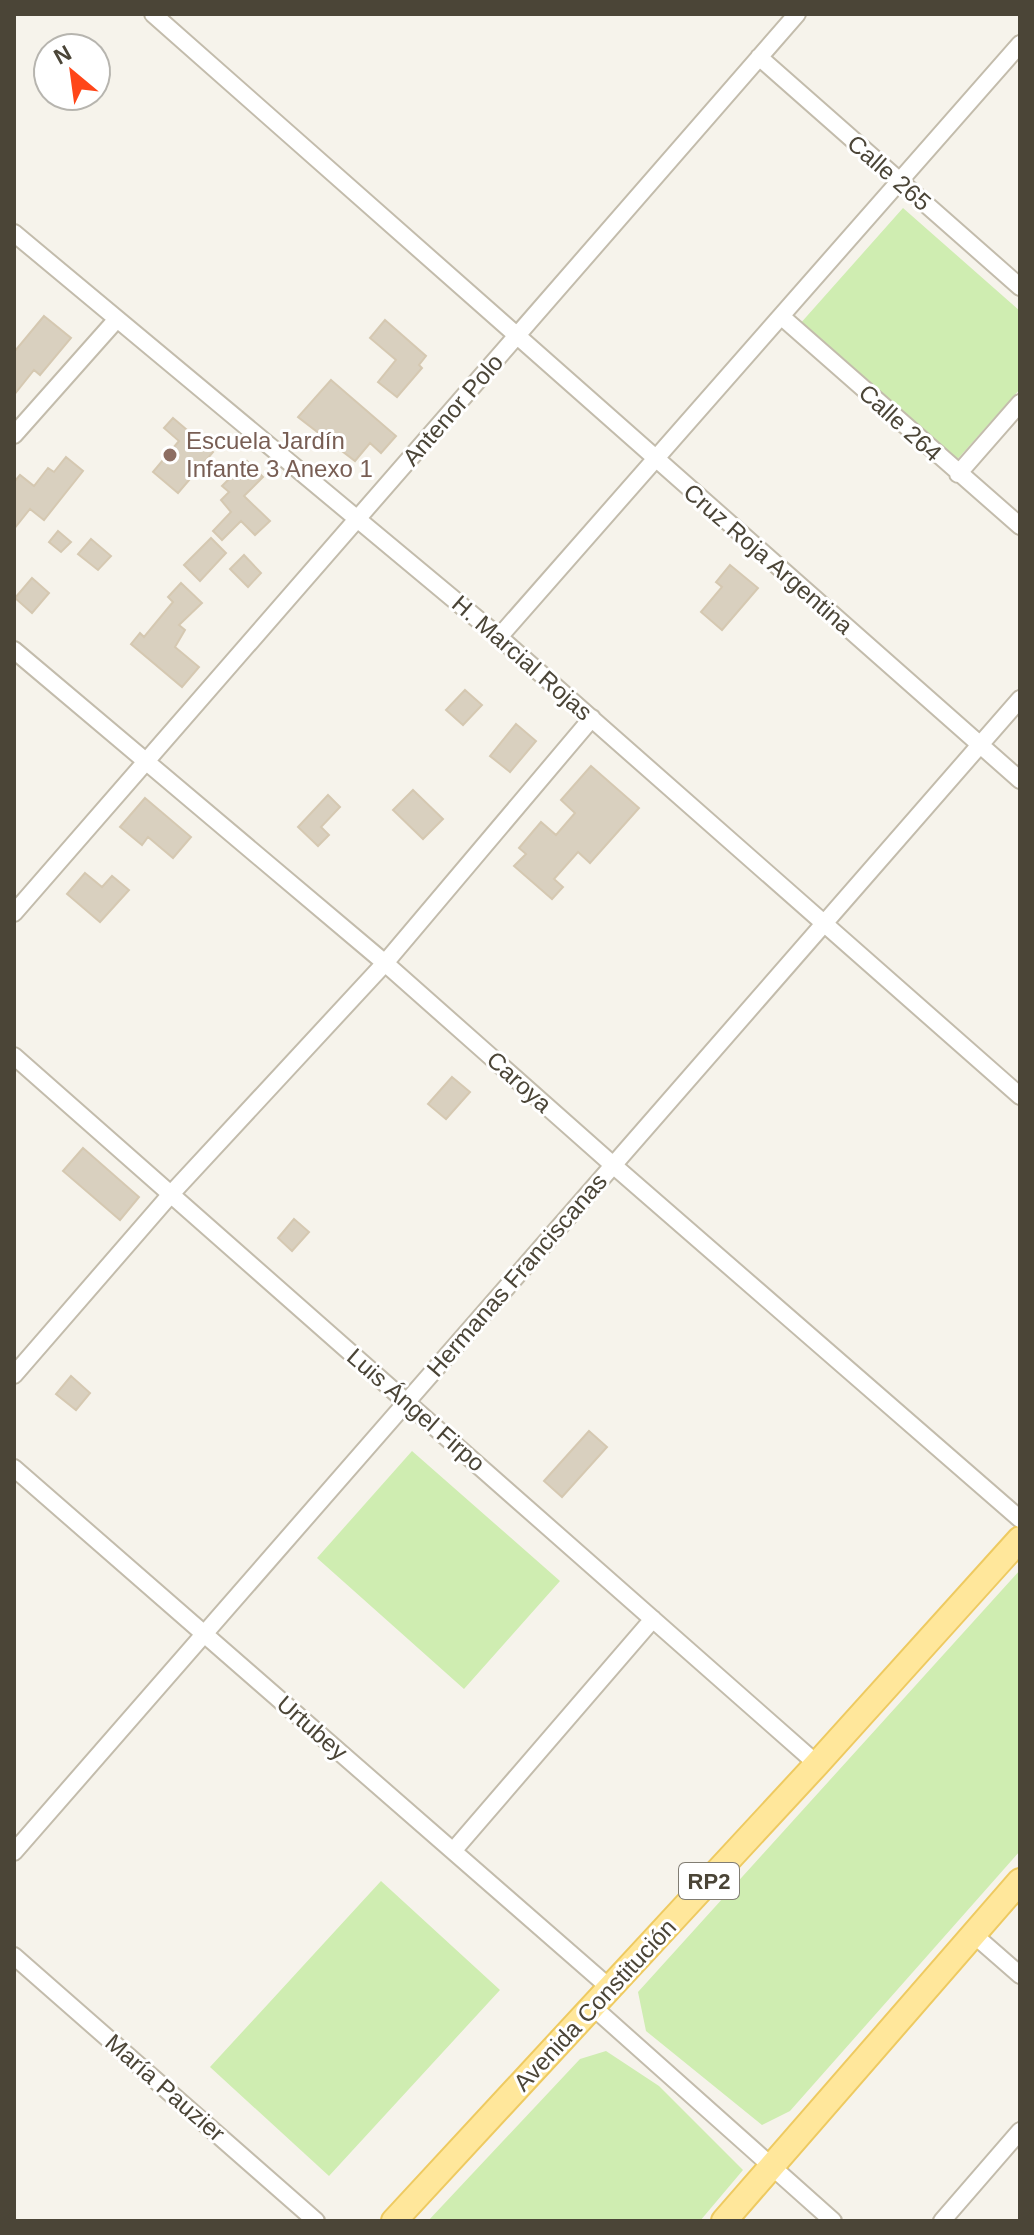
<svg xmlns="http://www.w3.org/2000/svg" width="1034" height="2235" font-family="Helvetica,sans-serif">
  <rect width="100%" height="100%" fill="#f6f3eb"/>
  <path fill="#cfedb1" d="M903 208 1020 311V389L955 462 799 325Z
    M412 1451 560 1581 464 1689 317 1558Z
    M1020 1570V1851L790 2111 762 2125 646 2031 638 1992Z
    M381 1881 500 1990 329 2176 210 2067Z
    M606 2051 659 2086 743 2170 700 2221H428L580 2059Z"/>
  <path fill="#d9d0bf" stroke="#d5c8b1" stroke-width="2" d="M44 316 71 338 40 375 34 370 14 395V352Z
    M385 320 426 356 419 365 422 368 397 397 378 382 396 360 370 338Z
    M331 380 396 436 381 453 370 443 355 461 298 417Z
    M173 418 213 452 178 493 153 472 179 441 164 428Z
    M66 457 83 471 44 520 30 509 14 529V482L20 475 34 486 48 468 54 472Z
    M247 461 263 477 244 496 270 521 255 535 241 521 222 540 213 531 231 512 221 500 229 492 222 486Z
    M58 531 71 542 61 552 49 542Z
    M211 538 226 553 200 581 184 565Z
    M91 539 111 556 98 570 78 554Z
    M244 555 261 573 248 587 230 569Z
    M730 565 758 588 722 630 701 612 722 587 716 582Z
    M32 578 49 593 32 613 15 598Z
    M181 583 202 603 179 625 185 630 175 647 199 667 182 687 131 644 140 633 144 637 173 602 168 597Z
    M465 690 482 705 463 725 446 710Z
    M516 724 536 741 510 772 490 756Z
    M591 766 639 808 590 863 578 852 554 879 563 887 552 899 514 866 526 854 519 848 541 822 556 835 575 813 561 800Z
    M413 790 443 819 423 839 393 810Z
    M328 795 340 807 321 827 329 835 318 846 298 827Z
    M145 798 191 837 173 858 148 837 142 845 120 827Z
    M85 873 102 887 112 876 129 890 100 922 67 894Z
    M452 1077 470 1092 446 1119 428 1104Z
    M83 1148 139 1197 120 1220 63 1171Z
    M294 1219 309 1232 292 1251 278 1238Z
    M71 1376 90 1393 76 1410 56 1394Z
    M589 1431 607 1447 562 1497 544 1481Z"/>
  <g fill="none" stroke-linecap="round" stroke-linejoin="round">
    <g stroke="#c3bcac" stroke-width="20">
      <path id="street" d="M153 14 1020 780
        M759 57 1020 287
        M14 233 499 637 1020 1096
        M782 317 1020 526
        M14 435 117 319
        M958 474 1020 403
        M499 637 1020 44
        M14 650 385 963 613 1165 1020 1519
        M14 913 797 14
        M14 1056 817 1764
        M14 1375 171 1194 385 963 592 718
        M14 1468 610 1988
        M453 1851 653 1619
        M14 1852 1020 699
        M973 1934 1020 1975
        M14 1956 316 2221
        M593 2007 833 2221
        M942 2221 1020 2131"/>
    </g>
    <g stroke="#eeca61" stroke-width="28">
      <path id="primary" d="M394 2221 817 1764 1020 1539
        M724 2221 1020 1881"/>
    </g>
    <use href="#street" stroke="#fff" stroke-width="16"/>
    <use href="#primary" stroke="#ffe79b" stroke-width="24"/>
  </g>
  <circle fill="#8d6e63" stroke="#fff" stroke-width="3" cx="170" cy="455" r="8"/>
  <g text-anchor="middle" stroke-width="6" stroke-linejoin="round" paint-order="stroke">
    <rect fill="#fff" stroke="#817d73" stroke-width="2" x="679" y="1863" width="60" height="36" rx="6"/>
    <g font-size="22" font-weight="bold" fill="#4b4537">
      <text x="709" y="1889">RP2</text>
    </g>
    <g font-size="24" fill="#4b4537" stroke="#fff">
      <text transform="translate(889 173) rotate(41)" y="8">Calle 265</text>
      <text transform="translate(453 410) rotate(-49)" y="8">Antenor Polo</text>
      <text transform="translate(900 423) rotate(42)" y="8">Calle 264</text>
      <text transform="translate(768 559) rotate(41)" y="8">Cruz Roja Argentina</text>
      <text transform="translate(522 658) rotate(41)" y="8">H. Marcial Rojas</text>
      <text transform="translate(519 1082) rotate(42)" y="8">Caroya</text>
      <text transform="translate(517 1275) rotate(-49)" y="8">Hermanas Franciscanas</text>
      <text transform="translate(416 1410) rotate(41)" y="8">Luis Ángel Firpo</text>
      <text transform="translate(312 1728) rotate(41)" y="8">Urtubey</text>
      <text transform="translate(595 2005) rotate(-47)" y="8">Avenida Constitución</text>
      <text transform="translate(165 2088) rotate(41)" y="8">María Pauzier</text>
    </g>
    <g font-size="24" fill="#785e54" stroke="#fff" text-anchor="start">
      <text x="186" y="449">Escuela Jardín<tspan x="186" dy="28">Infante 3 Anexo 1</tspan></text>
    </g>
  </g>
  <rect width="1034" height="2235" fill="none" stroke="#4b4537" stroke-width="32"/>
  <g transform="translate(72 72) rotate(331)"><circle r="38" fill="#ffffff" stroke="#b7b5af" stroke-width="2"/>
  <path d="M0-6L14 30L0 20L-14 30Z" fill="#ff4619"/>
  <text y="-12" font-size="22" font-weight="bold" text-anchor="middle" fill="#4b4537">N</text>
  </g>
</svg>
